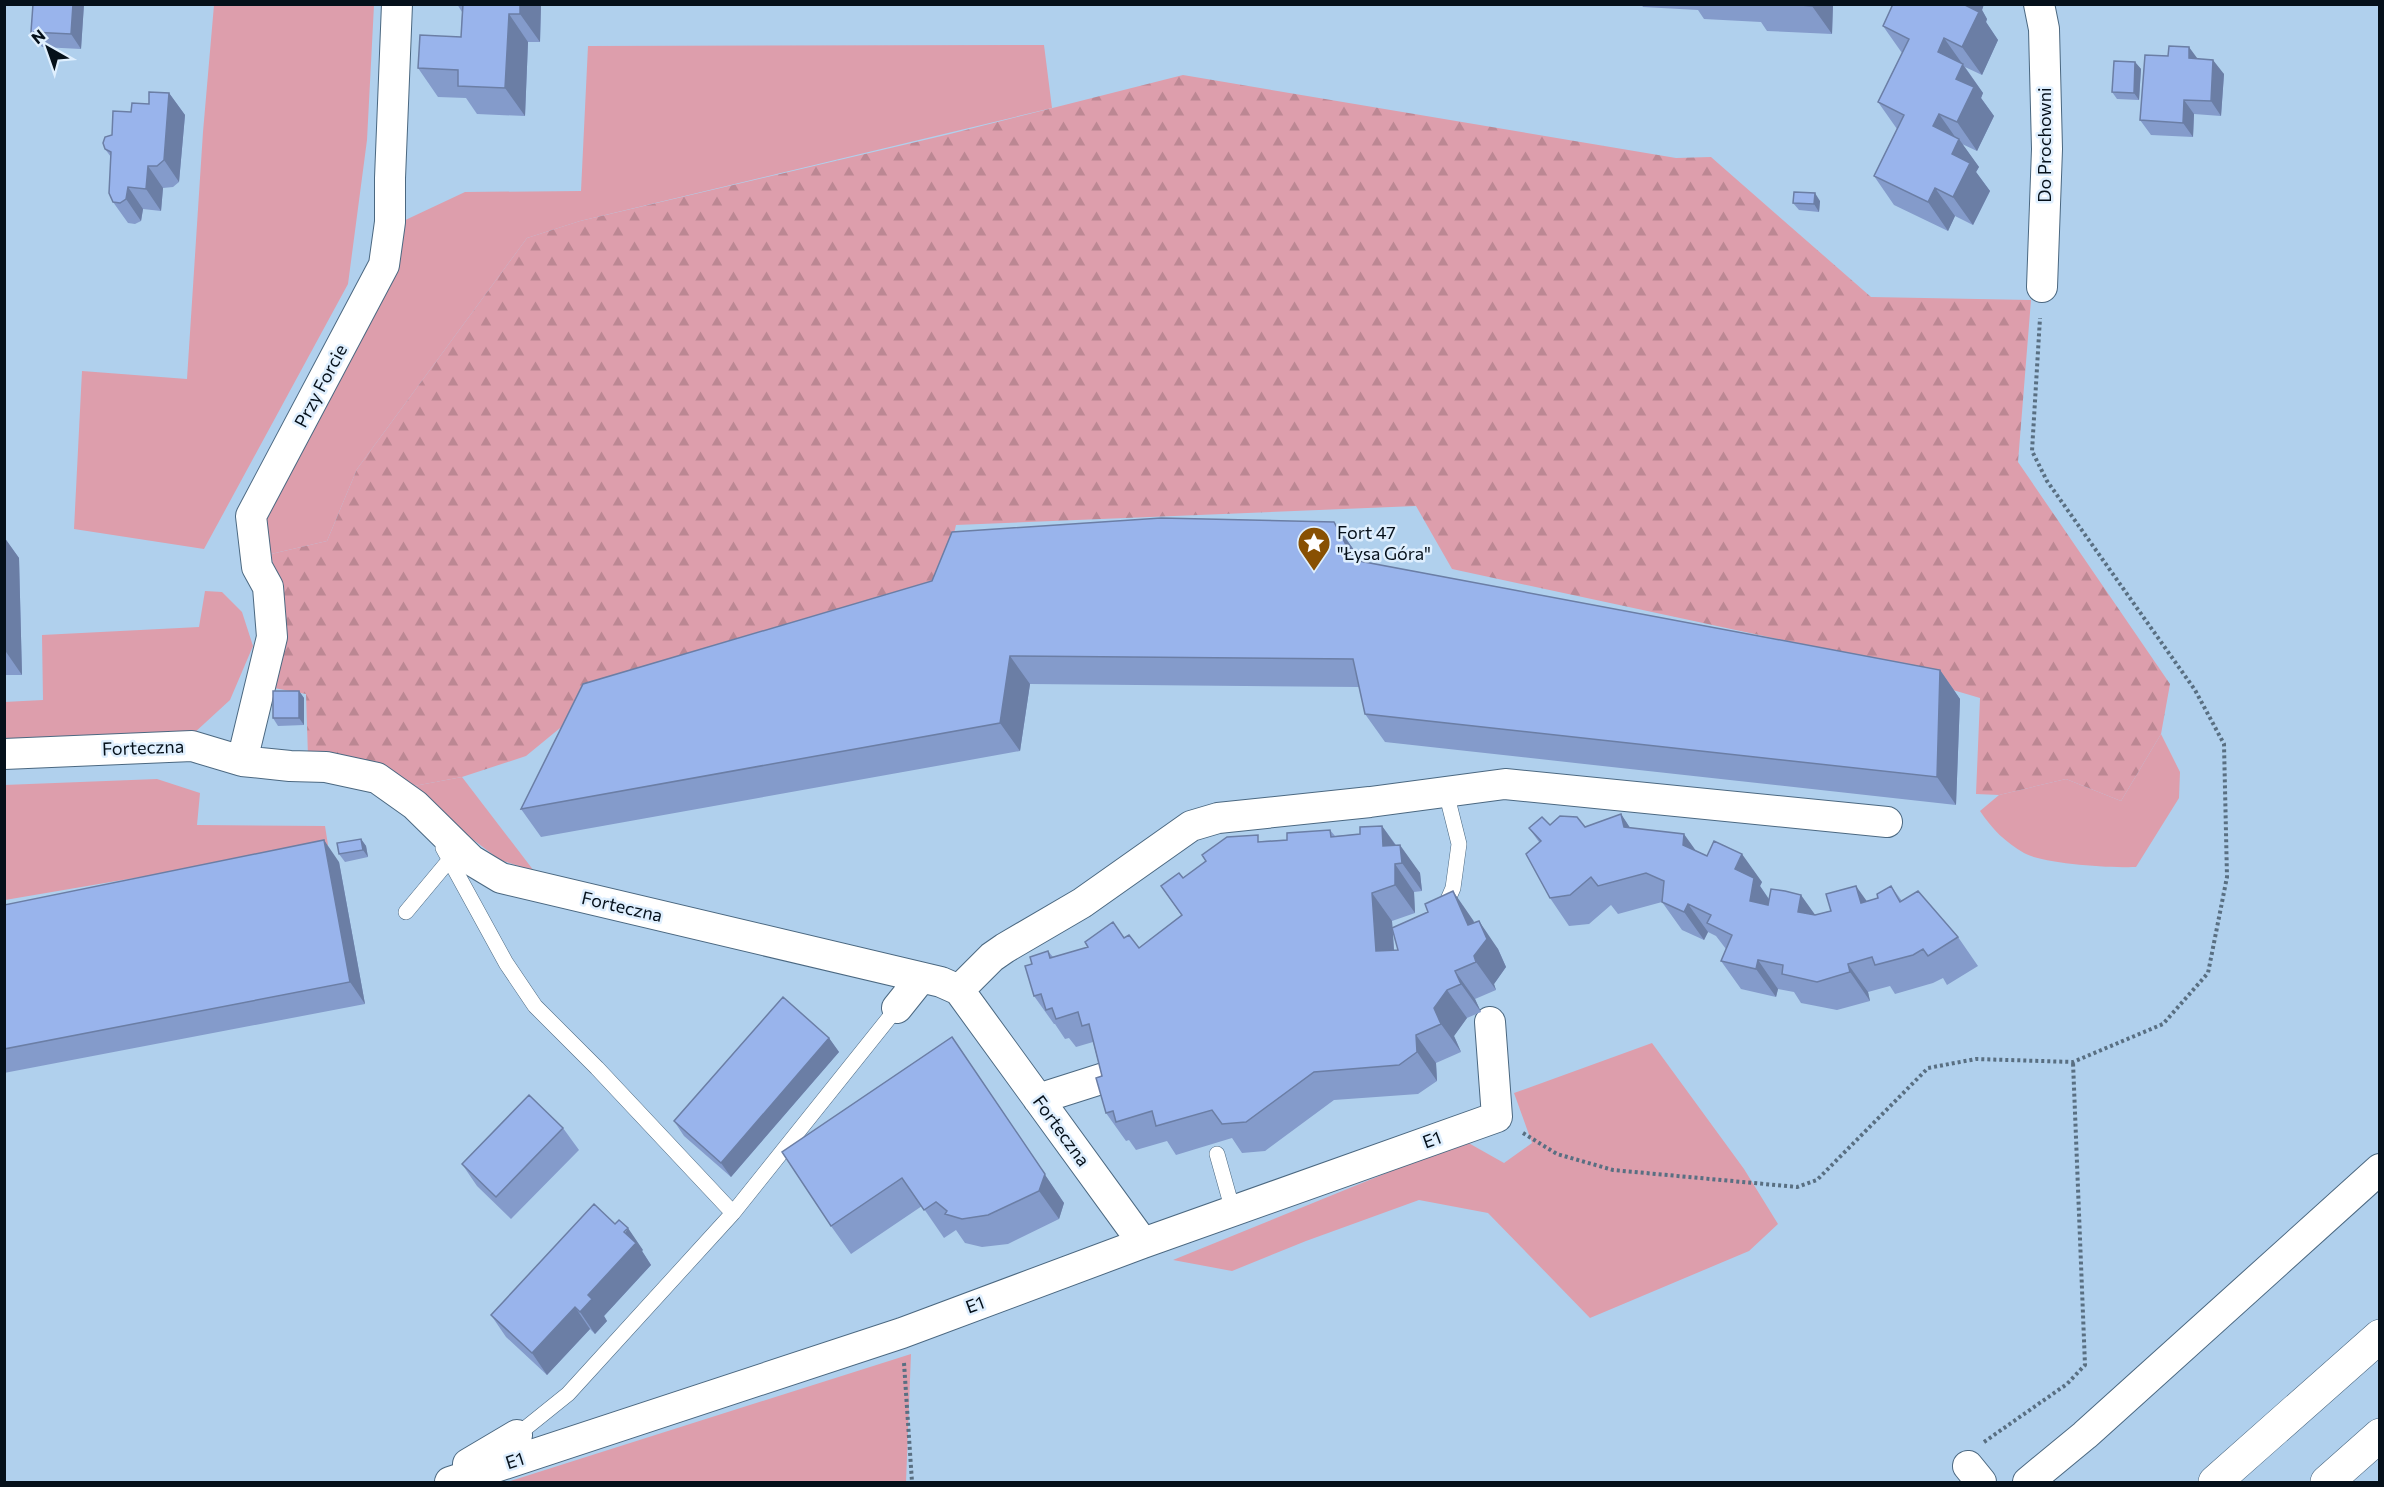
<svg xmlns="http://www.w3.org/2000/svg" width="2384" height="1487" font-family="Commissioner,sans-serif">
  <defs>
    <pattern id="forest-firs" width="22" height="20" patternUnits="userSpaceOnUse" patternTransform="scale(1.5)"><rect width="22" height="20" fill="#dd9eac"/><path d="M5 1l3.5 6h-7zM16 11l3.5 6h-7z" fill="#bc8793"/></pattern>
  </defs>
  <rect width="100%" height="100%" fill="#b0d0ed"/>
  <path fill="#dd9eac" d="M214 5H374L367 140 348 284 204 549 74 529 82 371 187 379 203 132Z
    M1044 45 1052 108 580 221 527 238 357 469 327 541 271 554 262 526 399 223 465 192 581 191 588 46Z
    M205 591 222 592 242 612 253 646 230 700 193 734 5 739 4 702 43 700 42 635 199 627Z
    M2161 734 2180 772 2179 798 2136 867C2113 868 2043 864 2024 853 2005 842 1992 829 1980 811L1999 795 2066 779 2121 801Z
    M462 777 534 871 500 860 459 829 414 786Z
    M157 779 200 793 197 825 325 826 328 845 5 900 4 785Z
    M1652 1043 1744 1169 1778 1224 1749 1251 1590 1318 1488 1213 1419 1200 1306 1241 1232 1271 1173 1260 1465 1141 1504 1163 1532 1143 1514 1093Z
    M911 1354 906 1482H507Z"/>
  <path fill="url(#forest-firs)" d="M1183 75 1676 158 1711 157 1871 297 2031 300 2018 462 2170 684 2161 734 2121 801 2066 779 1999 795 1976 794 1980 698 1787 641 1452 569 1416 506 956 525 940 594 593 701 526 756 462 777 414 786 308 757 306 694 274 688 287 635 271 554 327 541 357 469 527 238 580 221 950 134Z"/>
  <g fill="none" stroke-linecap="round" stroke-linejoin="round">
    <g stroke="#4b6881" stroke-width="16">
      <path id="lane" d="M443 848 506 963 535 1006 597 1068 733 1213
        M1443 911 1453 888 1459 844 1446 792
        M406 912 451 858
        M1217 1154 1233 1211
        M517 1435 568 1394 733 1213 897 1008"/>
    </g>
    <g stroke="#4b6881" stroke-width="32">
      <path id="street" d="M2039 4 2044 29 2047 149 2042 287
        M4 754 192 746 242 761 290 766 326 767 377 778 415 805 471 860 501 878 941 982 959 990 1143 1243
        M242 761 272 637 268 587 257 567 251 516 384 265 390 222V178L397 4
        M959 990 992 957 1005 948 1082 903 1191 826 1218 818 1370 802 1505 784 1887 822
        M897 1008 921 978
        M1038 1099 1104 1078
        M468 1464 517 1435
        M1968 1466 1981 1482
        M450 1482 902 1333 1143 1243 1497 1117 1490 1022
        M2028 1482 2085 1435 2380 1169"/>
    </g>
    <g stroke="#4b6881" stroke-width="34">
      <path id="highway" d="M2215 1482 2380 1336
        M2327 1482 2380 1435"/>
    </g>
    <path stroke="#596f82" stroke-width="4" stroke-dasharray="3 3" stroke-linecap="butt" d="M1523 1133 1557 1154 1613 1170 1797 1187 1817 1180 1928 1068 1976 1059 2073 1062 2163 1024 2208 973 2227 877 2224 744 2195 690 2047 481 2032 451 2040 318
      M904 1363 912 1482
      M1984 1442 2067 1384 2085 1365 2073 1062"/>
    <use href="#lane" stroke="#fff" stroke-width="15"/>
    <use href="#street" stroke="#fff" stroke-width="30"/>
    <use href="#highway" stroke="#fff" stroke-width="33"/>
  </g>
  <path fill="#849bcb" d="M33 4H84L81 49 42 47 31 32Z
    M457 4H541L540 42H528L525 116 477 114 466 98 438 97 418 68 461 37 462 12Z
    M1641 4H1833L1832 34 1767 31 1761 22 1704 19 1698 10 1643 7Z
    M1893 4H1984L1982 10 1987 19 1986 22 1998 40 1982 75 1965 67 1983 93 1981 98 1994 116 1977 151 1962 144 1979 167 1976 172 1990 191 1973 225 1955 216 1948 231 1894 205 1874 176 1897 129 1878 102 1902 53 1883 26Z
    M2197 58 2224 74 2221 116 2194 114 2193 137 2151 135 2140 120Z
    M2135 62 2141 69 2139 100 2117 99 2112 92Z
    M169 93 185 115 179 182 173 187 163 188 161 211 143 209 141 221 135 224 128 223 113 202 111 157 105 149 112 135 131 112Z
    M1820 201 1819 212 1799 210 1793 203Z
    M1334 522 1354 550 1359 561 1940 670 1960 699 1956 805 1385 742 1365 714 1359 687 1030 684 1020 751 541 837 521 809Z
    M4 537 19 558 22 675H4Z
    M299 691 304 698V725L278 726 273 718Z
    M1621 814 1630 828 1697 851 1762 882 1760 886 1769 899 1815 915 1878 898 1891 886 1902 901 1958 937 1978 966 1947 985 1943 978 1933 983 1895 994 1890 986 1868 992 1870 1001 1837 1010 1801 1003 1794 992 1778 989 1776 997 1741 989 1721 961 1726 949 1716 936 1708 932 1704 940 1682 930 1662 902 1618 914 1611 905 1589 924 1569 926 1550 898 1539 842 1529 828 1550 825 1585 827Z
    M1382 826 1396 845 1420 873 1422 891 1414 892 1415 913 1392 921 1394 950H1398L1473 920 1474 922 1498 949 1506 967 1494 984 1496 990 1475 999 1481 1012 1467 1018 1454 1036 1461 1052 1436 1063 1437 1081 1418 1094 1334 1100 1265 1151 1242 1153 1232 1138 1176 1155 1167 1141 1136 1150 1129 1140 1126 1141 1106 1113 1102 1076 1093 1042 1076 1047 1069 1038 1065 1039 1055 1024H1054L1034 996 1032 964 1048 951 1053 957 1124 938 1139 948 1182 916 1161 886 1183 878 1262 841 1287 840 1330 830 1335 836 1360 834Z
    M361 839 366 846 368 857 345 862 339 854Z
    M339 862 365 1004 4 1073V905Z
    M952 1037 1064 1203 1059 1219 1008 1244 982 1247 965 1243 956 1230 944 1238 922 1206 851 1254 831 1226Z
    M829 1038 839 1052 731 1177 684 1136 674 1121Z
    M563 1128 579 1150 511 1219 477 1186 462 1164Z
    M643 1250 642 1251 651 1265 604 1316 607 1321 595 1334 590 1329 547 1375 506 1337 491 1315Z"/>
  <path fill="#6b7ea5" d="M73 4H84L81 49 71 34Z
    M520 4H541L540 42 520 14Z
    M1812 4H1833L1832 34 1812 6Z
    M1961 4H1984L1982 10 1987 19 1986 22 1998 40 1982 75 1962 47Z
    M509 14 528 42 525 116 505 88Z
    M1944 38 1983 93 1981 98 1994 116 1977 151 1957 122 1938 52Z
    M2189 47 2200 62 2189 58Z
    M2213 60 2224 74 2221 116 2211 101Z
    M2135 62 2141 69 2139 100 2134 93Z
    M169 93 185 115 179 182 164 160Z
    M2184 100 2194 114 2193 137 2183 123Z
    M1939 114 1958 141 1959 139 1979 167 1976 172 1990 191 1973 225 1953 197 1933 126Z
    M148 166 163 188 161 211 146 189Z
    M128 187 143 209 141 221 126 199Z
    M1935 188 1955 216 1948 231 1928 202Z
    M1815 193 1820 201 1819 212 1814 204Z
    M1334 522 1354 550 1374 589 1354 560Z
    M4 537 19 558 22 675 4 649Z
    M1010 656 1030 684 1020 751 1000 723Z
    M1940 670 1960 699 1956 805 1937 777Z
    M299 691 304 698V725L299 718Z
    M1621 814 1640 843 1624 827Z
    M1382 826 1401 853 1400 845 1420 873 1422 891 1402 863 1383 846Z
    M1684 834 1704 862 1683 845Z
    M361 839 366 846 368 857 363 850Z
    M324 840 339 862 365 1004 350 982Z
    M1742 854 1762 882 1760 886 1774 907 1750 901 1735 869Z
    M1395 864 1414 892 1415 913 1395 885Z
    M1856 886 1876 914 1861 903Z
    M1453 891 1473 920 1483 943 1479 921 1498 949 1506 967 1494 984 1496 990 1476 962 1474 956 1468 925Z
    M1372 893 1392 921 1396 980 1376 951Z
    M1801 895 1821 923 1798 912Z
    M1688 904 1708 932 1704 940 1684 912Z
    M1758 960 1778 989 1776 997 1756 969Z
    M1848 964 1868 992 1870 1001 1850 972Z
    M1455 971 1475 999 1481 1012 1461 984Z
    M1447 990 1467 1018 1454 1036 1461 1052 1441 1024 1434 1008Z
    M1416 1035 1436 1063 1437 1081 1417 1052Z
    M952 1037 1064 1203 1059 1219 1039 1191Z
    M829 1038 839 1052 731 1177 721 1163Z
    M628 1228 643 1250 642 1251 651 1265 604 1316 607 1321 595 1334 580 1312 588 1295Z
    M575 1307 590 1329 547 1375 532 1353Z"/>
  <path fill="#99b4ec" stroke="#6b7ea5" stroke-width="1.5" d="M33 4H73L71 34 31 32Z
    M463 4H520V14H509L505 88 458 86V70L418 68 420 35 461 37Z
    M1787 4H1812V6Z
    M1893 4H1963L1979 12 1962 47 1944 38 1938 52 1963 64 1956 79 1974 87 1957 122 1939 114 1933 126 1959 139 1952 154 1970 163 1953 197 1935 188 1928 202 1874 176 1904 115 1878 102 1909 39 1883 26Z
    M2169 46 2189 47V58L2213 60 2211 101 2184 100 2183 123 2140 120 2145 55 2168 56Z
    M2114 61 2135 62 2134 93 2112 92Z
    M149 92 169 93 164 160 157 166H148L146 189 128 187 126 199 120 203 113 202 109 193 111 152 105 149 103 143 105 137 112 135 113 111 131 112 132 103 149 104Z
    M1794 192 1815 193 1814 204 1793 203Z
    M1161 518 1334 522 1354 560 1940 670 1937 777 1365 714 1353 659 1010 656 1000 723 521 809 583 684 932 581 952 532Z
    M273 691H299V718H273Z
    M1621 814 1624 827 1684 834 1683 845 1707 856 1714 841 1742 854 1735 869 1754 878 1750 901 1768 905 1771 889 1785 891 1801 895 1798 912 1815 915 1831 911 1826 894 1856 886 1861 903 1878 898 1877 894 1891 886 1900 902 1918 891 1958 937 1928 956 1923 949 1913 955 1875 965 1872 957 1848 964 1850 972 1817 982 1782 974 1783 965 1758 960 1756 969 1721 961 1732 935 1707 923 1711 915 1688 904 1684 912 1662 902 1664 881 1646 873 1598 886 1591 877 1570 895 1550 898 1526 854 1541 841 1529 828 1542 817 1550 825 1560 816 1577 817 1585 827Z
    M1382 826 1383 846 1400 845 1402 863 1395 864V885L1372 893 1376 951 1398 950 1392 928 1428 912 1425 904 1453 891 1468 925 1479 921 1487 939 1474 956 1476 962 1455 971 1461 984 1447 990 1434 1008 1441 1024 1416 1035 1417 1052 1399 1065 1314 1072 1246 1122 1222 1124 1212 1110 1156 1126 1152 1111 1116 1122 1113 1111 1106 1113 1096 1078 1102 1076 1089 1024 1082 1026 1078 1012 1056 1019 1052 1008 1046 1010 1041 994 1034 996 1025 966 1032 964 1030 957 1048 951 1050 958 1088 947 1085 942 1113 922 1124 938 1129 935 1139 948 1182 915 1161 886 1179 873 1183 878 1206 861 1202 855 1227 837 1258 835V842L1287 840V833L1330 830 1331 837 1360 834V827Z
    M361 839 363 850 339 854 337 843Z
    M324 840 350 982 4 1049V905Z
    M783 997 829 1038 721 1163 674 1121Z
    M952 1037 1045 1174 1039 1191 988 1215 962 1219 945 1214 947 1211 936 1202 924 1210 902 1178 831 1226 782 1152Z
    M529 1095 563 1128 496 1197 462 1164Z
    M594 1204 615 1224 619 1220 628 1228 624 1232 636 1243 588 1295 592 1299 580 1312 575 1307 532 1353 491 1315Z"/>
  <defs>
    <g id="sight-pin" transform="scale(1.725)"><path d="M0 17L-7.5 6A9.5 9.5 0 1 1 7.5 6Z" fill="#885002" stroke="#dfeffe"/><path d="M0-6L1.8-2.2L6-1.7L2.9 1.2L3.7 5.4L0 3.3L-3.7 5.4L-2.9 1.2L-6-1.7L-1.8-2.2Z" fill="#fff"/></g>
  </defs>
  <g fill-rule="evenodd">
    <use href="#sight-pin" x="1314" y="543"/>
  </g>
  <g text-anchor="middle" stroke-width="5" stroke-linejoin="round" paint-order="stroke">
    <g font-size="18" fill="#05101a" stroke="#dfeffe">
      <text transform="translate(2045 145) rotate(-90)" y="6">Do Prochowni</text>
      <text transform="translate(321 386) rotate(-62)" y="6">Przy Forcie</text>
      <text transform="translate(143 748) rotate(-2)" y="6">Forteczna</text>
      <text transform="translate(622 907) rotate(13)" y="6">Forteczna</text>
      <text transform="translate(1061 1131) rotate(54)" y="6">Forteczna</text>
      <text transform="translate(1432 1140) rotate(-20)" y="6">E1</text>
      <text transform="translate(975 1305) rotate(-20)" y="6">E1</text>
      <text transform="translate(515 1461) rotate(-18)" y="6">E1</text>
    </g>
    <g font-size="18" fill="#05101a" stroke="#dfeffe" text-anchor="start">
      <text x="1337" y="539">Fort 47<tspan x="1337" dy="21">"Łysa Góra"</tspan></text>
    </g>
  </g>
  <rect width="2384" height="1487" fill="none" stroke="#05101a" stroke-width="12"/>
  <g transform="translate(48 48) rotate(320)" stroke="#dfeffe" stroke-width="4.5" paint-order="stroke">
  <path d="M0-4.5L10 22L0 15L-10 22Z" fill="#05101a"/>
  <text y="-9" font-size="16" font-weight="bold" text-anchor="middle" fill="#05101a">N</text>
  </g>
</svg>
